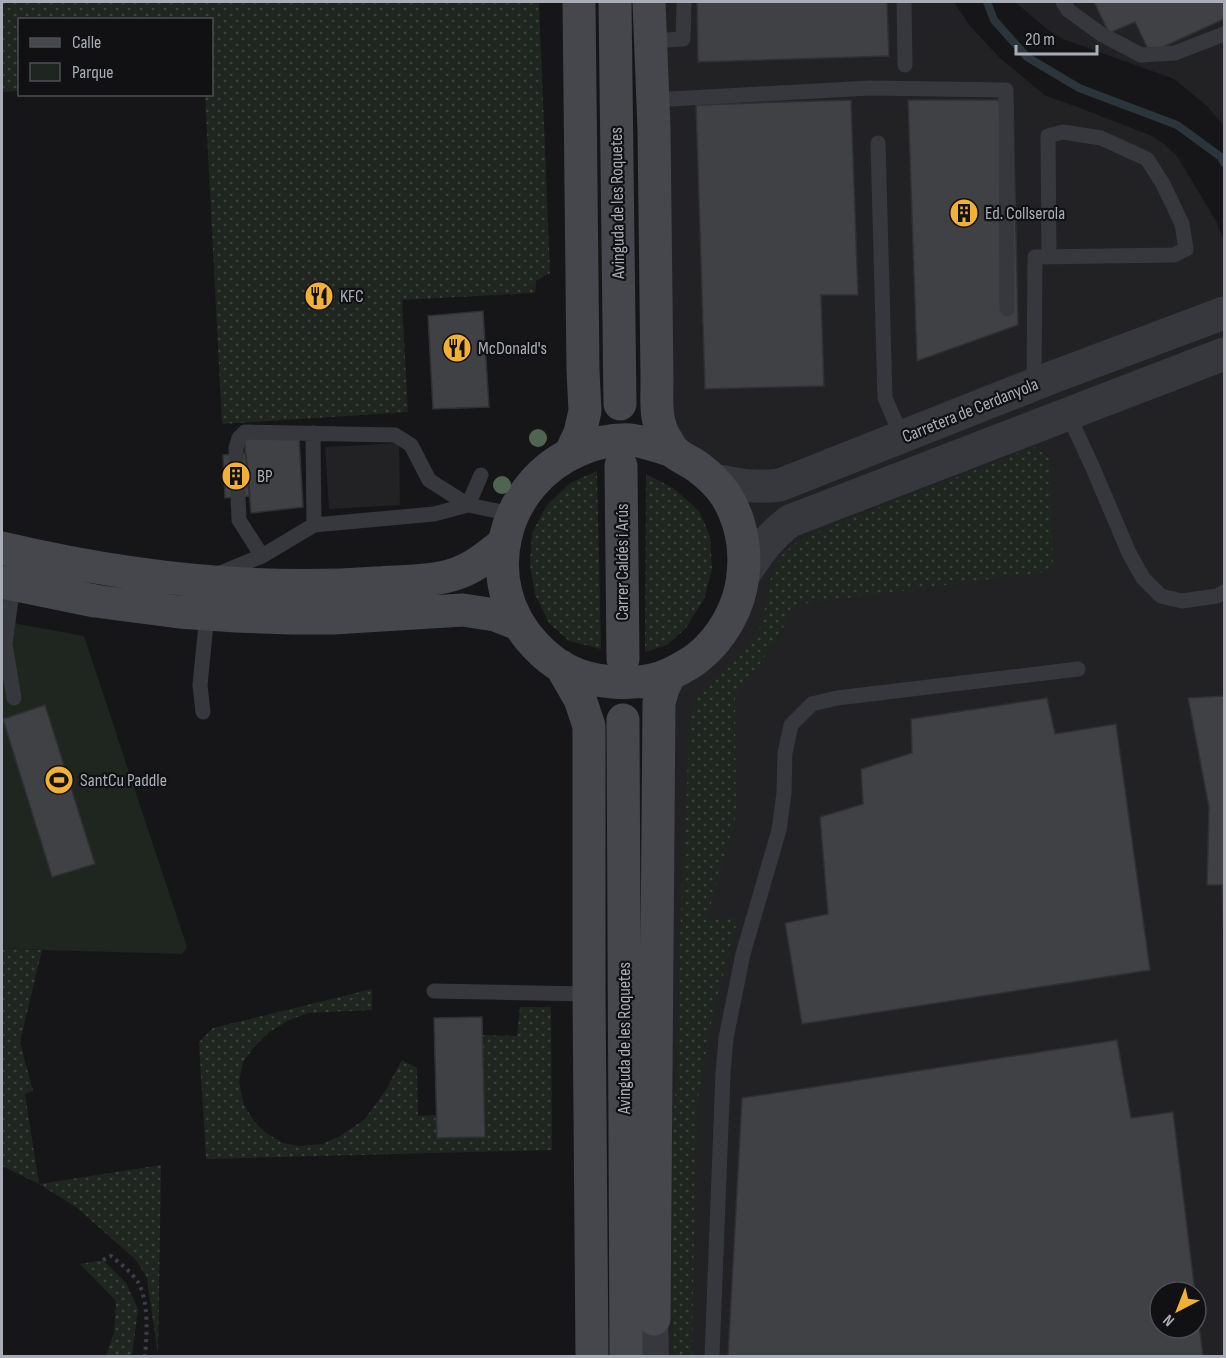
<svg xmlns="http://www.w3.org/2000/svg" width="1226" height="1358" font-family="'Sofia Sans Condensed',sans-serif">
  <defs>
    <pattern id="grass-dots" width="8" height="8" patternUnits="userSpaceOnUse" patternTransform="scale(1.5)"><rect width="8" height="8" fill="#1e261f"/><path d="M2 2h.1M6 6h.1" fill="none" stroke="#3c433d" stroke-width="1.8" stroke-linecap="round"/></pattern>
  </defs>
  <rect width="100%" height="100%" fill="#161618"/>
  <path fill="#222225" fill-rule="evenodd" d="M649 2H954L970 26 1000 58 1046 96 1075 106 1152 136 1164 144 1177 156 1215 219 1224 240V1356H647L659 703 716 639 743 539 675 452ZM1160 1292H1196V1328H1160Z
    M1015 2H1224V126L1207 106 1174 79 1063 39 1048 30Z
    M399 443 400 505 329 509 325 447Z"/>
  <path fill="url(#grass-dots)" d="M2 2H539L550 273 536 281 535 293 402 300 408 412 222 424 205 95 212 94V20H20L19 91 2 92Z
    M1034 447 1050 458 1053 571 794 605 781 632 761 662 735 697 736 815 706 921 738 918 712 1018 696 1111 692 1356H673L670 1175 677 1067 680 939 690 715 697 699 742 654 762 624 772 572 781 556 797 542 829 527Z
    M597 471 601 649 569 641 549 623 535 594 530 565 532 533 547 505 570 483Z
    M646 474 673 488 699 511 710 536 712 569 704 599 686 628 667 645 645 652Z
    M2 948 42 950 20 1042 33 1091 25 1094 39 1184 161 1165 158 1356 147 1278 136 1260 76 1207 39 1184 2 1166Z
    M372 989V1010L308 1013 287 1021 268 1033 254 1047 243 1062 239 1082 244 1105 254 1121 266 1133 283 1143 299 1146 322 1144 340 1136 365 1119 385 1091 402 1060 417 1068 418 1116 436 1115 437 1138 484 1137 482 1035 517 1036 520 1007H551L552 1150 206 1159 199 1042 213 1028Z
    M103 1260 126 1283 138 1309 132 1356H106L114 1332 116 1301 80 1264Z"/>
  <path fill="#1e261f" d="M2 621 84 636 187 947 182 954 42 950 2 948Z"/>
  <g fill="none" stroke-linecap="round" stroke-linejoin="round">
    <path stroke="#2c353c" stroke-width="8" d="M987 2 994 20 1027 57 1079 88 1177 125 1221 157 1224 163"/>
  </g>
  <path fill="#404145" stroke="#303034" stroke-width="1.5" d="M697 2H887L889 56 698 62Z
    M1094 2H1224V19L1150 53 1135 22 1109 33Z
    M851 100 858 295H821L824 386 705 389 696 105Z
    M908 100H1013L1018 325 917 361Z
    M483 311 489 407 433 409 428 316Z
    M244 437H299L303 507 251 513Z
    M246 454 250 496 225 498 223 455Z
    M1224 696V945L1222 885H1207L1209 807 1188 698Z
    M1047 698 1055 734 1116 724 1150 970 802 1024 785 923 828 914 820 817 863 804 861 769 912 753 911 719Z
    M45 705 95 864 52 877 3 719Z
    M482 1017 485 1137 437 1138 434 1018Z
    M1117 1040 1131 1118 1173 1112 1195 1292H1160V1328H1196V1302L1203 1356H728L742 1098Z"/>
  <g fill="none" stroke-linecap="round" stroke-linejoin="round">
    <path stroke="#3d3f44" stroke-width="4" stroke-dasharray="3 4.5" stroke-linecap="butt" d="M103 1260 111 1256C120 1263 132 1273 138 1282 149 1302 147 1334 145 1356"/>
    <path stroke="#37383d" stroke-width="15" d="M904 2 905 65
      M1063 2 1068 10 1101 34 1141 55 1175 53 1224 34
      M650 41 683 39 684 2
      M653 100 870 88 1006 90 1007 309
      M878 143 885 398 902 437
      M1034 384 1035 257 1174 255 1186 249 1182 224 1163 184 1147 159 1101 138 1063 132 1048 136 1049 257
      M1068 414 1092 466 1129 553 1143 578 1161 596 1182 601 1217 596 1224 592
      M313 433 314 525
      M262 556 239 520 236 448 239 438 245 432 395 435 411 445 429 480 468 505 481 475
      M218 574 262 556 314 525 434 514 468 505 512 514
      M13 585 5 644 14 698
      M203 712 200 685 207 614
      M434 991 589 994
      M712 1356 723 1074 726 1038 743 954 779 830 784 793 785 753 791 725 812 704 837 698 1078 669"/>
    <path stroke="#37383d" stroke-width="28" d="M654 1319 655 1356"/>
    <path stroke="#37383d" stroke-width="33" d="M713 480C739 485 753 488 780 485L1053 377 1224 313
      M743 576C758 553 768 538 790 521L1224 354"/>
    <path stroke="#45474d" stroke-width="33" d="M615 2 620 404
      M649 2 654 129 657 380C657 398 655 417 663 434 666 439 671 448 675 453 682 458 691 462 698 467 703 471 708 475 712 479 737 502 747 541 743 575 740 607 722 639 696 659 689 664 680 669 672 673 650 684 621 684 597 680 571 675 553 664 535 645 476 583 501 483 579 450 595 443 613 439 631 440 647 442 661 447 675 452
      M570 454 580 433 585 411 583 371 579 2
      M621 466 623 659
      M2 548C125 577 250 592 377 583 401 581 435 582 458 573 475 567 489 555 503 544
      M2 582 95 601 179 612 236 616 293 618H333L463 610 495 615 518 624
      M561 666 580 699 589 726V994L592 1356
      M623 720 626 1356
      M654 1319 659 703 663 688 670 674"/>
  </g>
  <g fill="#506452">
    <circle cx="538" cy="438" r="9"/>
    <circle cx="502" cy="485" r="9"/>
  </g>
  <defs>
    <g id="building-disc" transform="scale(1.5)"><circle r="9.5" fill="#f2b134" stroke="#111113"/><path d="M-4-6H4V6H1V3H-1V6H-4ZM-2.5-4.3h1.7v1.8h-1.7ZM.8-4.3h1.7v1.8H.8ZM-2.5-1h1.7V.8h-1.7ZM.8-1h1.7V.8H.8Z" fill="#111"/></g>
    <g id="restaurant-disc" transform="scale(1.5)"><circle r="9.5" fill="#f2b134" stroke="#111113"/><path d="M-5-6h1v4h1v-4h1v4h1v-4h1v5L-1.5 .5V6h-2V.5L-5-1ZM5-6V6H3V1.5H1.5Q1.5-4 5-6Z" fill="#111"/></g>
    <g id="stadium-disc" transform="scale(1.5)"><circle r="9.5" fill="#f2b134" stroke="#111113"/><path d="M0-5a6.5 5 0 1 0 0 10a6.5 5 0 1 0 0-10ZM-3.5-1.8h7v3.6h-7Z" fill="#111"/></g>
  </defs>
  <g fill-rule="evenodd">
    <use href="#building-disc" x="964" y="213"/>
    <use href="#restaurant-disc" x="319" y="296"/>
    <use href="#restaurant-disc" x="457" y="348"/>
    <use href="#building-disc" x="236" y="476"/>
    <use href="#stadium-disc" x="59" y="780"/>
  </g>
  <g text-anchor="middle" stroke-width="4.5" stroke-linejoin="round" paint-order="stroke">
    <g font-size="18" fill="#a8adb8" stroke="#111113">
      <text transform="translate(617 203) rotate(-91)" y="6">Avinguda de les Roquetes</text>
      <text transform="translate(970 410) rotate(-22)" y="6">Carretera de Cerdanyola</text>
      <text transform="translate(622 562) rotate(-90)" y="6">Carrer Caldés i Arús</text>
      <text transform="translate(624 1038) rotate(-90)" y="6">Avinguda de les Roquetes</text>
    </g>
    <g font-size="18" fill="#a8adb8" stroke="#111113" text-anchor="start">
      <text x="985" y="219">Ed. Collserola</text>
      <text x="340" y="302">KFC</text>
      <text x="478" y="354">McDonald's</text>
      <text x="257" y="482">BP</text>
      <text x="80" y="786">SantCu Paddle</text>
    </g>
  </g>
  <rect width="1226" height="1358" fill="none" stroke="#a8adb8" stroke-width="6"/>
  <rect x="18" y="18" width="195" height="78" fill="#111113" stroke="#4d4f55" stroke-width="1.5"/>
  <rect x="30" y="38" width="30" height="9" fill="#45474d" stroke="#4d4f55" stroke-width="1.5"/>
  <text x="72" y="48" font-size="18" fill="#a8adb8">Calle</text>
  <rect x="30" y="63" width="30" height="18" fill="#1e261f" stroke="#4d4f55" stroke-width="1.5"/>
  <text x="72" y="78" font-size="18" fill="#a8adb8">Parque</text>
  <g transform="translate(1178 1310) rotate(222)"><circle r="28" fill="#111113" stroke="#4d4f55" stroke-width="1.5"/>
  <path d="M0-4.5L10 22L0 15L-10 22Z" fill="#f2b134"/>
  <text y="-9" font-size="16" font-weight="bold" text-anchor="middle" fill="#a8adb8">N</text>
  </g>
  <path d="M1016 45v9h81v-9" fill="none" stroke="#a8adb8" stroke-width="3"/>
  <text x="1025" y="45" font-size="18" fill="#a8adb8" stroke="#111113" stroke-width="4.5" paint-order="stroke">20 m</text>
</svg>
